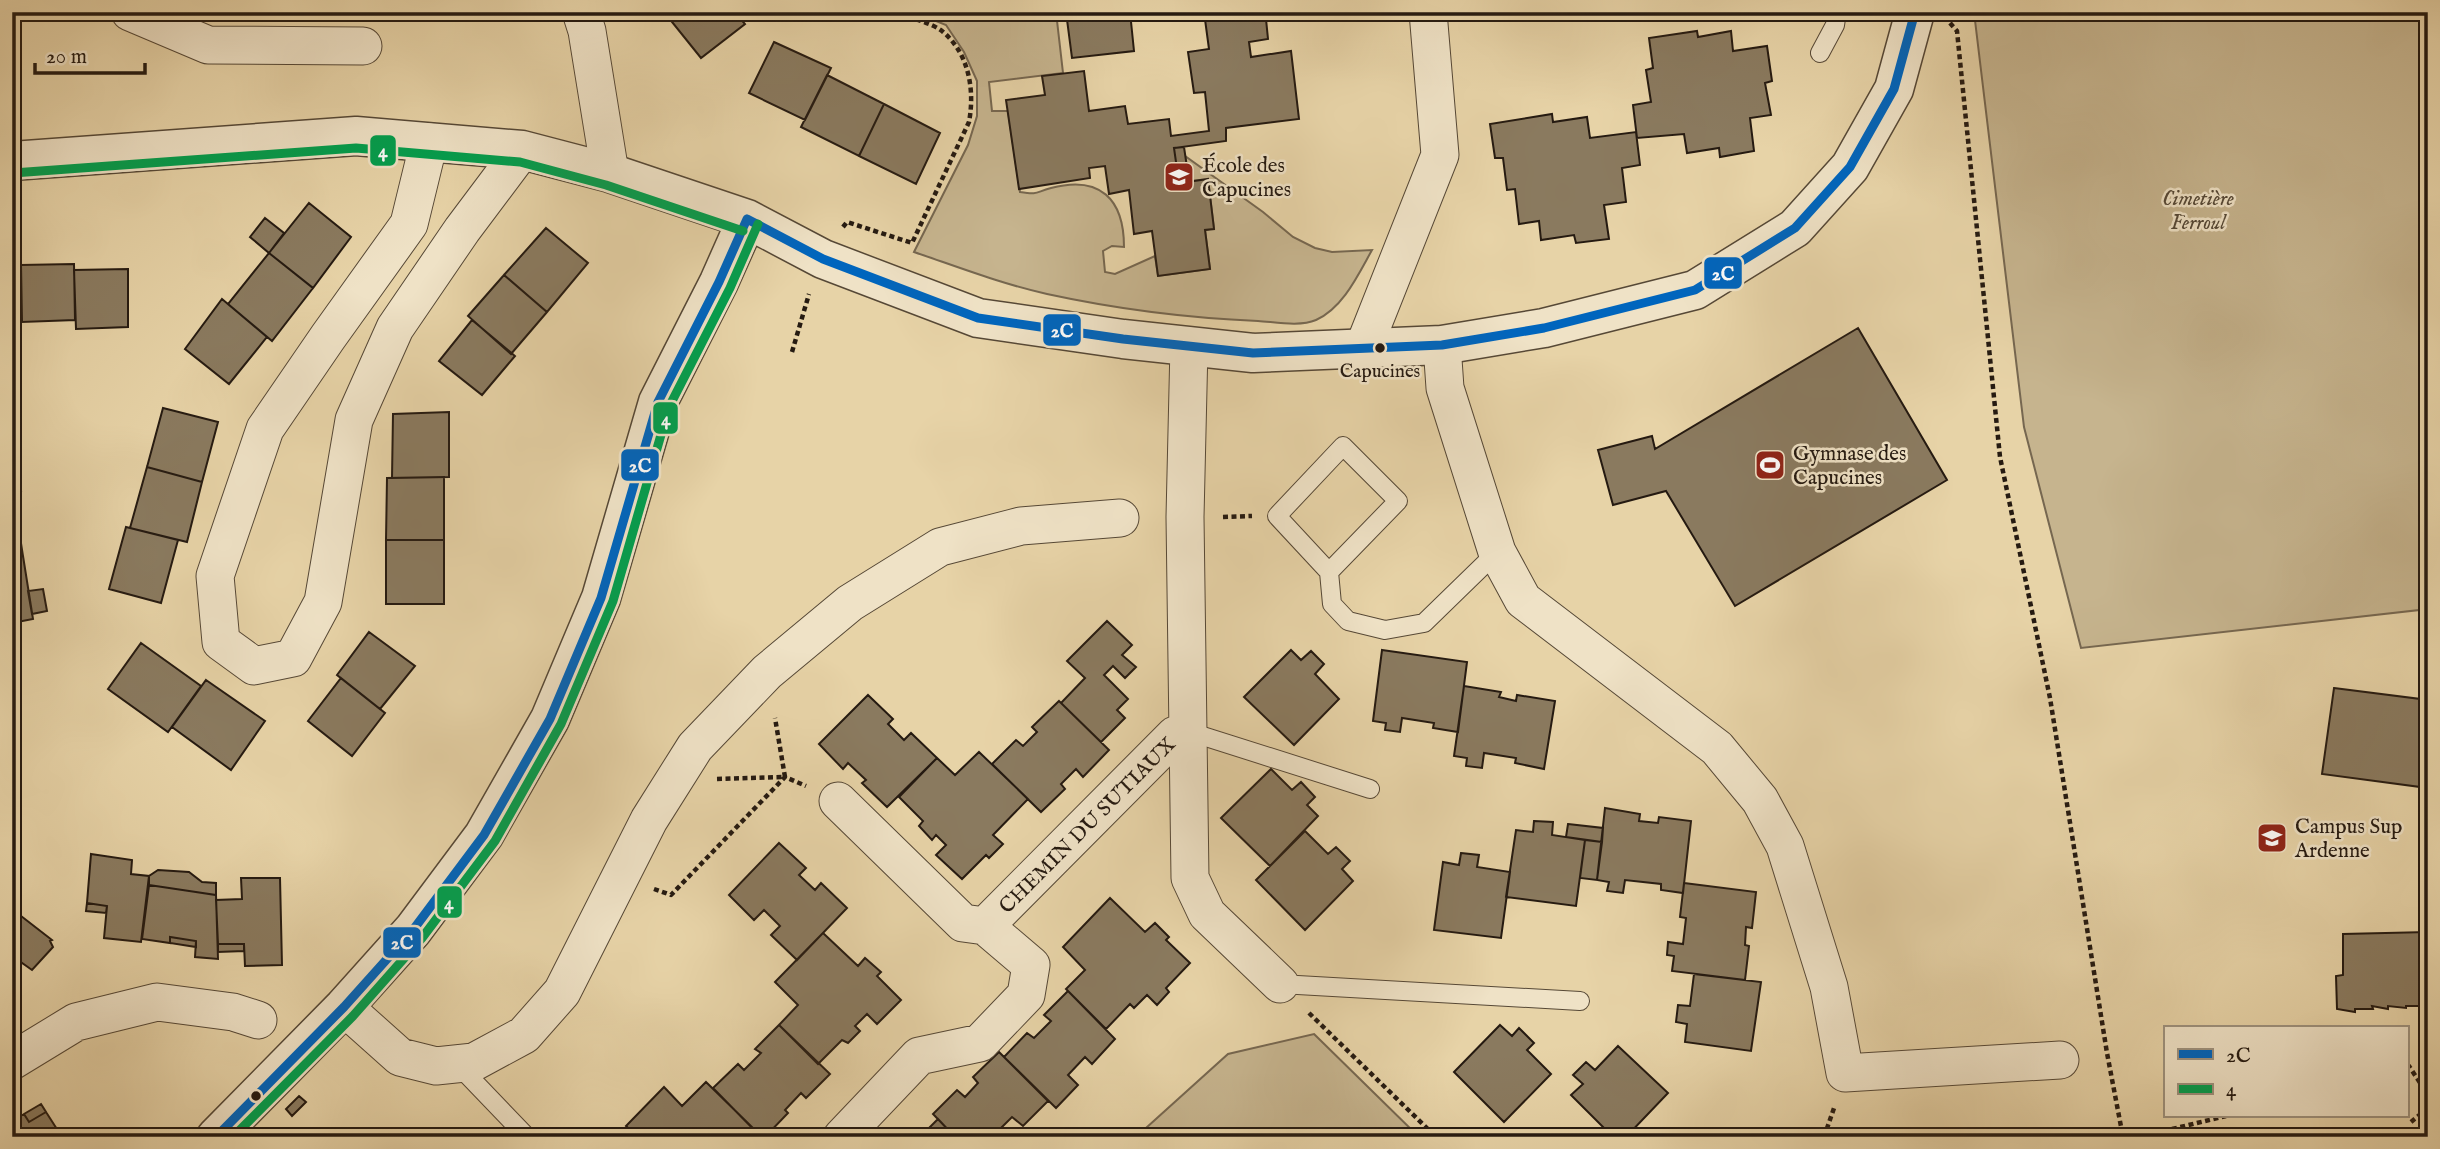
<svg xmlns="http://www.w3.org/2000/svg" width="2440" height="1149" font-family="'IM FELL English',serif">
  <rect width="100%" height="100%" fill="#e7d3a7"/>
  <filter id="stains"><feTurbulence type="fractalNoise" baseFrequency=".00286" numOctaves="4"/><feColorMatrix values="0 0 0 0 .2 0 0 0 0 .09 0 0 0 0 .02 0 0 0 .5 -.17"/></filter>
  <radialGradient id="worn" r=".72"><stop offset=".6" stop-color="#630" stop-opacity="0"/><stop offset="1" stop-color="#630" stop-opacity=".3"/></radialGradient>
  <path fill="#c6b48e" stroke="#766750" stroke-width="2" d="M914 12H1056L1063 73 989 82 992 111H1008L1020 192C1040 195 1035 192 1051 188 1100 175 1124 199 1124 247L1112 246 1103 251 1105 272 1115 274 1155 256 1158 276 1210 269 1205 230 1214 228 1208 180 1189 181 1185 156 1263 212 1293 237 1315 248 1332 252 1372 250C1358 275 1343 308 1316 320 1300 327 1275 322 1258 321 1187 318 1116 309 1047 294 1002 284 958 267 914 252L968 145 977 116V81L964 52 946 25Z
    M1974 12H2428V609L2081 648 2024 427Z
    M1314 1034 1419 1137H1136L1228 1054Z"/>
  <path fill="#8a7a5f" stroke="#251a11" stroke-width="2" d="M664 12H735L745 24 701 58Z
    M1066 12H1130L1134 51 1072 58Z
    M1204 12H1318L1266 19 1268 39 1249 42 1251 57 1291 51 1299 119 1226 128V141L1174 148 1179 183 1208 179 1214 229 1205 230 1210 269 1158 276 1152 231 1134 234 1129 190 1109 194 1105 166 1089 168 1090 178 1019 189 1006 100 1045 95 1042 76 1084 71 1089 111 1125 106 1128 124 1169 119 1171 136 1209 131 1205 92 1194 93 1188 52 1209 49Z
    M1697 31 1698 37 1731 31 1733 51 1767 46 1772 81 1765 83 1771 115 1750 118 1754 151 1720 157 1719 148 1687 153 1684 134 1637 138 1633 105 1651 102 1646 70 1653 68 1649 38Z
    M774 42 831 68 805 120 749 93Z
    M827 75 884 104 859 156 801 127Z
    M884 104 940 133 916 184 859 156Z
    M1552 114 1553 122 1587 117 1590 138 1636 132 1640 165 1622 168 1626 202 1604 205 1609 239 1576 243 1574 235 1541 240 1539 221 1519 224 1515 189 1507 190 1503 158H1495L1490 124Z
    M1184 147 1189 181 1179 183 1174 148Z
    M309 203 351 237 313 288 269 253Z
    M265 218 284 233 269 253 250 237Z
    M546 228 588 263 547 312 504 275Z
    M269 253 313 288 272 341 228 304Z
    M74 264 75 320 22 322 21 265Z
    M128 269V327L76 329 74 270Z
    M504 275 547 312 511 354 468 316Z
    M222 299 267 337 229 384 185 349Z
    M472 320 515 356 482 395 439 361Z
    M1858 328 1947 480 1735 606 1666 491 1613 505 1598 450 1652 436 1655 449Z
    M163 408 218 422 202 482 147 467Z
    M449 412V477L392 478 393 414Z
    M16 464 21 491 12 493V465Z
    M147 467 202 482 187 542 130 528Z
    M444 477V540H386L387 478Z
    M13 492 23 556 12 557V493Z
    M126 527 178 540 161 603 109 589Z
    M386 540H444V604H386Z
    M23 556 33 619 12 623V557Z
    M43 589 47 611 32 614 28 591Z
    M1107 621 1132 645 1122 655 1136 667 1125 678 1113 666 1104 675 1128 699 1117 710 1125 718 1101 742 1061 703 1085 678 1067 661Z
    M369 632 415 666 380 709 337 675Z
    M141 643 201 686 168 732 108 689Z
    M1291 650 1301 660 1311 651 1324 664 1315 674 1339 699 1294 745 1244 697Z
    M1382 650 1467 662 1458 732 1433 728 1434 723 1402 718 1400 732 1385 730 1386 723 1373 721Z
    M341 678 385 713 352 756 308 721Z
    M206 680 265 721 231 770 172 727Z
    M1464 686 1501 692 1499 697 1516 701 1517 695 1555 701 1544 769 1515 763 1516 758 1484 753 1482 768 1466 766 1467 758 1454 756Z
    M2334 688 2428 700V788L2322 774Z
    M868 695 893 719 888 724 904 740 911 733 937 758 887 807 862 783 866 780 848 763 843 769 819 744Z
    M1059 701 1109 750 1083 777 1076 769 1061 784 1065 789 1041 812 992 764 1016 740 1023 746 1037 732 1032 727Z
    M979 752 1028 799 993 835 1003 844 989 858 986 855 962 879 936 855 946 845 936 835 932 840 919 826 923 821 899 797 937 758 955 775Z
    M1271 769 1292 790 1301 782 1315 797 1307 805 1318 816 1270 866 1221 818Z
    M1605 808 1640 814 1639 821 1658 823 1659 817 1691 821 1683 893 1661 890V884L1625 880 1623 893 1607 891 1609 882 1597 880Z
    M1534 821 1553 822 1552 835 1585 840 1576 906 1506 897 1516 830 1533 832Z
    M1568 824 1603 828 1602 842 1566 837Z
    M1305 831 1328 854 1336 847 1350 861 1342 869 1353 881 1305 930 1256 880Z
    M1585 840 1602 842 1597 880 1580 878Z
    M779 843 806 868 799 875 815 890 821 883 847 908 797 960 771 935 780 926 764 910 754 920 729 895Z
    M1461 853 1479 855 1477 867 1510 872 1501 938 1434 930 1443 862 1459 865Z
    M91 854 132 860 131 874 149 876 141 942 104 938 107 906 87 903Z
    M158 870 189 872 202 882 216 883V895L149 885V876Z
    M241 878H280L282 965 245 966 244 944H218L216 900 242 899Z
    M1684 883 1756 892 1752 928 1746 927 1745 945 1749 946 1745 980 1672 971 1674 956 1667 955 1668 942 1683 944 1686 918 1680 917Z
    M149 885 216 895 218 959 195 957 196 941 170 937V943L142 939Z
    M1110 898 1145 932 1155 923 1169 937 1166 940 1190 963 1166 988 1169 992 1157 1005 1147 995 1134 1008 1130 1004 1106 1029 1066 989 1085 970 1063 947Z
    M87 903 107 906 106 913 86 911Z
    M12 909 52 940 50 941 53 947 32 970 15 958 12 962Z
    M2428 932V1025L2422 1024 2428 990 2421 991V1006H2406V1008L2388 1006V1009L2372 1006 2373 1009H2355V1012L2337 1009 2336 976 2343 975V934Z
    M823 933 858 966 865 958 881 972 877 976 901 1000 877 1024 867 1014 855 1026 860 1031 848 1043 842 1040 818 1064 779 1025 798 1005 775 982Z
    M170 937 196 941V947L170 943Z
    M218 944H244V951L218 952Z
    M15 958 22 963 12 975V962Z
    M1694 974 1761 982 1751 1051 1685 1042 1687 1024 1676 1022 1678 1005 1690 1006Z
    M1068 991 1115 1039 1092 1064 1085 1057 1068 1075 1078 1085 1056 1108 1004 1057 1027 1033 1034 1038 1051 1021 1044 1015Z
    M779 1025 830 1074 806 1098 801 1093 785 1110 788 1113 765 1137H761L713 1088 738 1064 744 1070 761 1053 755 1049Z
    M1500 1025 1512 1036 1519 1028 1534 1043 1527 1050 1551 1074 1504 1122 1454 1072Z
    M1618 1046 1668 1093 1626 1137H1613L1571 1095 1583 1084 1573 1075 1586 1062 1595 1070Z
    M999 1052 1048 1101 1023 1126 1012 1117 998 1131 1002 1137H955L933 1114 957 1090 965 1097 978 1083 973 1077Z
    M706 1082 755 1130 748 1137H637L626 1126 664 1087 682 1106Z
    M299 1096 306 1102 292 1116 286 1109Z
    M41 1104 46 1112 29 1122 24 1114Z
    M46 1112 62 1137H15L12 1133V1121L24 1114 29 1122Z
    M938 1119 955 1137H920Z
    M1932 1129 1967 1130 1966 1136 2001 1137H1878V1134L1931 1135Z"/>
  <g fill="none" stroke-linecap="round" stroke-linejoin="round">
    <g stroke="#564836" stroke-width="20">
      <path id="service" d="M1820 53 1835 25 1837 12
        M1329 572 1277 516 1343 446 1398 501 1329 572 1332 604 1348 621 1385 630 1424 623 1497 552
        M1187 731 1370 789
        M1280 984 1580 1001
        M457 1064 527 1137"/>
    </g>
    <g stroke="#564836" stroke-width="39">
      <path id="minor" d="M130 12 208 45 363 46
        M581 12 587 31 610 173
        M429 142 409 224 328 337 265 429 215 576 221 642 254 666 293 658 323 602 354 420 395 328 462 230 522 150
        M1442 345 1445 388 1497 552 1523 600 1717 748 1760 800 1785 846 1829 987 1845 1073 2060 1060
        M1189 346 1185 517 1190 878 1207 914 1280 984
        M1363 349 1440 155 1428 12
        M838 801 963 923 985 926
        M344 1007 400 1057 436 1066 474 1062 524 1035 562 992 649 820 695 747 767 672 850 603 940 547 1021 526 1120 518
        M12 1061 76 1022 157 1002 233 1012 258 1020
        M842 1137 919 1056 980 1043 1026 995 1031 965 985 926 1175 735 1187 731"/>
    </g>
    <g stroke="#564836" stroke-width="41">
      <path id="tertiary" d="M12 161 356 136 522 150 610 173 747 219 823 259 978 318 1123 339 1253 353 1442 345 1544 328 1695 290 1795 228 1850 167 1894 89 1915 12
        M216 1137 344 1007 413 930 484 835 550 719 601 598 658 402 719 282 747 219"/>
    </g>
    <path stroke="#251a11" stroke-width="4.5" stroke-dasharray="5 3.5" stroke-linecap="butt" d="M1950 23 1957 31 2000 457 2050 698 2107 1053 2123 1137
      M843 227 847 222 912 243 969 122C975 90 969 53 942 31 930 22 909 18 895 12
      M792 352 809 294
      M1223 517 1252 516
      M717 779 785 777 775 718
      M654 889 671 895 785 777 806 786
      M1309 1013 1436 1137
      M2407 1067 2409 1066 2428 1095
      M2411 1122 2428 1108
      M1824 1137 1834 1108
      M2139 1137 2226 1116"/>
    <use href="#service" stroke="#efe2c6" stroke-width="18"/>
    <use href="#minor" stroke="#efe2c6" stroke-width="37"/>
    <use href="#tertiary" stroke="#efe2c6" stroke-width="38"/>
    <g stroke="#efe2c6" stroke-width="14">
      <path id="bus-1" d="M747 219 823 259 978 318 1123 339 1253 353 1442 345 1544 328 1695 290 1795 228 1850 167 1894 89 1915 12
        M216 1137 344 1007 413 930 484 835 550 719 601 598 658 402 719 282 747 219"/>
    </g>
    <g stroke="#efe2c6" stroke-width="14">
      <path id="bus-2" d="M13 173 356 148 520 162 606 185 743 231
        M233 1137 353 1016 422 938 495 841 561 724 613 601 669 407 730 288 758 224"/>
    </g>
    <use href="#bus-1" stroke="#0065bd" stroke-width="9"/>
    <use href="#bus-2" stroke="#029f4e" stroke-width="9"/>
  </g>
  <defs>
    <g id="school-square" transform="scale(1.575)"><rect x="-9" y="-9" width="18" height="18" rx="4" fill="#8f2418" stroke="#efe2c6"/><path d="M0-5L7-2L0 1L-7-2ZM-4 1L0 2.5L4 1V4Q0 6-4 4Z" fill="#fff"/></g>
    <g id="stadium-square" transform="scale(1.575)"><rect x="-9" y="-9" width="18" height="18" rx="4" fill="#8f2418" stroke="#efe2c6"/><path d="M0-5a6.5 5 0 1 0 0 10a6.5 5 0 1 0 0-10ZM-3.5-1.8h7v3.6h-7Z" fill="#fff"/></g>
    <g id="university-square" transform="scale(1.575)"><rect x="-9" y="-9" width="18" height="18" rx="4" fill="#8f2418" stroke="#efe2c6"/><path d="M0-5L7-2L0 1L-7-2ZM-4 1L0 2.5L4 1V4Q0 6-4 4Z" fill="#fff"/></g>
  </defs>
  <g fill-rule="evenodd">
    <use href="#school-square" x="1179" y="177"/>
    <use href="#stadium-square" x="1770" y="465"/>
    <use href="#university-square" x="2272" y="838"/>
  </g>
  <g fill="#251a11" stroke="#efe2c6" stroke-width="2.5">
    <circle cx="1380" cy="348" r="6"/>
    <circle cx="256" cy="1096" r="6"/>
  </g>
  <g text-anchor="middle" stroke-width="5" stroke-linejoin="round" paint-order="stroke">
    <g font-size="19" fill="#251a11" stroke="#efe2c6">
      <text x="1380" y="377">Capucines</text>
    </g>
    <g font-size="21" fill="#251a11" stroke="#efe2c6" text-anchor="start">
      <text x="1202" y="172">École des<tspan x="1202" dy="24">Capucines</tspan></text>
      <text x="1793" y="460">Gymnase des<tspan x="1793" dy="24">Capucines</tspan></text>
      <text x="2295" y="833">Campus Sup<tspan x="2295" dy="24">Ardenne</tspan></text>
    </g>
    <g font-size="21" font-style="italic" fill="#554836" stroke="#efe2c6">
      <text x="2198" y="205">Cimetière<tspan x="2198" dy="24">Ferroul</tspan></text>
    </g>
    <g font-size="21" fill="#251a11" stroke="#efe2c6">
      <text transform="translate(1087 825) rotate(-45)" y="7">CHEMIN DU SUTIAUX</text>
    </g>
  </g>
  <g stroke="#efe2c6" stroke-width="2.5">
    <rect x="369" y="134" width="28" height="33" rx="7" fill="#029f4e"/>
    <rect x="1703" y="256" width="40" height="34" rx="7" fill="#0065bd"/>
    <rect x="1042" y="313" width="40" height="34" rx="7" fill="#0065bd"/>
    <rect x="652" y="401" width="27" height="34" rx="7" fill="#029f4e"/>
    <rect x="620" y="448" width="40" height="34" rx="7" fill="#0065bd"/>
    <rect x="436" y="885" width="27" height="34" rx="7" fill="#029f4e"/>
    <rect x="382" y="926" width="40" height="33" rx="7" fill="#0065bd"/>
  </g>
  <g font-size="19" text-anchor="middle" font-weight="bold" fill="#fff">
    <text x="383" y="157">4</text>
    <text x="1723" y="280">2C</text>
    <text x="1062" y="337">2C</text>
    <text x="666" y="425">4</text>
    <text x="640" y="472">2C</text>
    <text x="449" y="909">4</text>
    <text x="402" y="949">2C</text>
  </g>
  <rect width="2440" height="1149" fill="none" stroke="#e7d3a7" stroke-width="42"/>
  <rect x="14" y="14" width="2412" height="1121" fill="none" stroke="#251a11" stroke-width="3.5"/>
  <rect x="21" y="21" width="2398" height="1107" fill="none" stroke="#251a11" stroke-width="2"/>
  <rect x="2164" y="1026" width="245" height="91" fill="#efe2c6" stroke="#9e927e" stroke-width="2"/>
  <rect x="2178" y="1049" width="35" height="10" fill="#0065bd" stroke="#9e927e" stroke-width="2"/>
  <text x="2226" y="1062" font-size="21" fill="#251a11">2C</text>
  <rect x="2178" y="1084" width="35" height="10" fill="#029f4e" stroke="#9e927e" stroke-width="2"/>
  <text x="2226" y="1096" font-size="21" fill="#251a11">4</text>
  <path d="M35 63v10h110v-10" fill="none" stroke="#251a11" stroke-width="3.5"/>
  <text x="46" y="63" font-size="21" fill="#251a11" stroke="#efe2c6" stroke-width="5" paint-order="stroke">20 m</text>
  <rect width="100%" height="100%" filter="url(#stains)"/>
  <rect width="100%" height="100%" fill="url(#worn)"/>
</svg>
